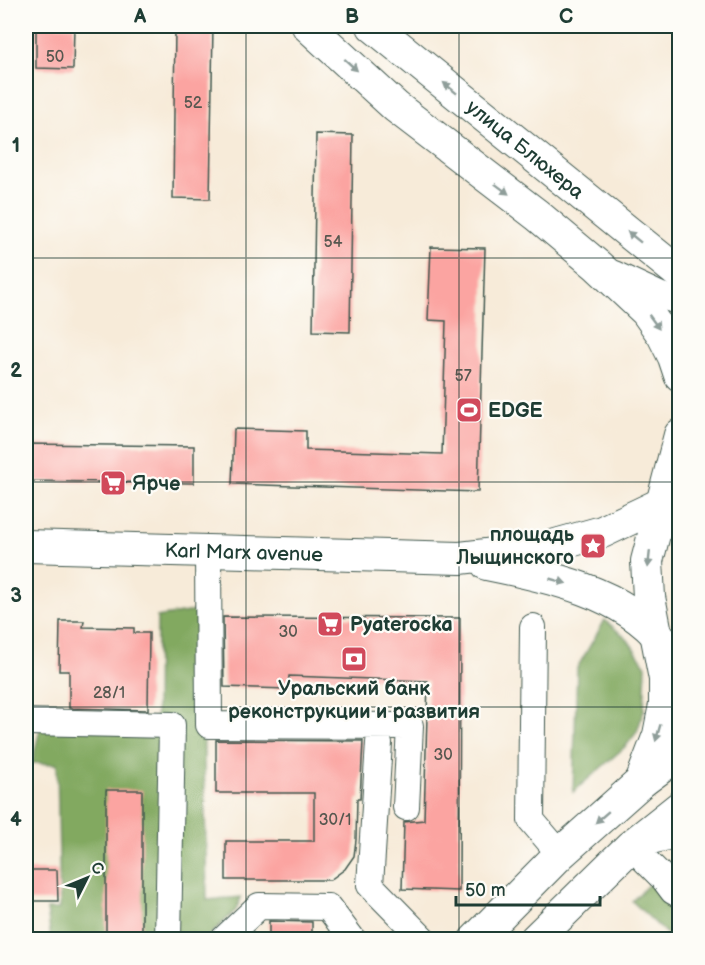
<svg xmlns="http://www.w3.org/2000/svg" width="705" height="965" font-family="'Balsamiq Sans',sans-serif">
  <rect width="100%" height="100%" fill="#fdfcf7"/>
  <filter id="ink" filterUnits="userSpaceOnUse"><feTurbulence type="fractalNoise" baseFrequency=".0167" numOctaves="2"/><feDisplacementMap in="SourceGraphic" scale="12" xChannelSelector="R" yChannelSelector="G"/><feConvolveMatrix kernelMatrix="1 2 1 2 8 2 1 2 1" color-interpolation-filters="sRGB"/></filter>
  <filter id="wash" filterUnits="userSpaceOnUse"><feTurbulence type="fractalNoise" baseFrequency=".008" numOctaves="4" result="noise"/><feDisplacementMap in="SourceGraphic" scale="24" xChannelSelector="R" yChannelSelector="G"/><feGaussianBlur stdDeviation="1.35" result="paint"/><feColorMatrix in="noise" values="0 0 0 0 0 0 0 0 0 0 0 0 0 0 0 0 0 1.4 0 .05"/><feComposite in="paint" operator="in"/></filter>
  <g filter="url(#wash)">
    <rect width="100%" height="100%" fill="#f7ebd9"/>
    <path fill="#82a960" stroke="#50734a" stroke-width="1.5" d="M201 610 207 900 241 897 236 910 206 939H51L47 909H60L57 764 32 763 43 716 156 721 157 617Z
      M605 620 628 640 646 666 644 710 637 732 626 746 573 792 577 668Z
      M671 862 679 871V939H672L632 901Z"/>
    <g id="blocks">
      <path fill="#fba4a1" d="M36 26H74L73 69 36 68Z
        M175 26H213L210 199 173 198Z
        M316 134 353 135 350 332 313 331Z
        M431 247 485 248 478 492 232 484 234 429 306 431V450L442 454 446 321 428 320Z
        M26 444 194 446V483L26 481Z
        M223 617 460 618 459 891 402 889 404 822 424 820 428 681 289 676 288 689 224 687Z
        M60 621H84L83 627 134 628V633H149L148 710 69 708V671H59Z
        M216 740 363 741 360 799H357L356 840 354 856 345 869 330 880H226V841H314V793H216Z
        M106 790H142V939H106Z
        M26 870H57L58 901H26Z
        M269 921 312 922V939H269Z"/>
    </g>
  </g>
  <g filter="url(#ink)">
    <use href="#blocks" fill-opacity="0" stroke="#3f574d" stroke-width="1.5"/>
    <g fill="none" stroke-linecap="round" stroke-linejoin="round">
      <g stroke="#3f574d" stroke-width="28">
        <path id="minor" d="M614 274 659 295 680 302
          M208 550 209 725 410 726 406 807
          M533 627 531 820 560 854
          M26 722 172 725 168 940
          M379 743 370 885 424 940
          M634 845 680 834
          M631 846 664 879 673 891 680 895
          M223 940 259 906 328 907 353 940"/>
      </g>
      <g stroke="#3f574d" stroke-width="34">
        <g id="major">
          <path d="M308 26 396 107 537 215 598 266 646 311 663 335 674 357 680 375"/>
          <path id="s1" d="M373 26 680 274"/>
          <path id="s2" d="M26 546 460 558 545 548 602 532 663 503 680 493"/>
          <path d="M487 564C547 576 624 592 663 642"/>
          <path d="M641 782 659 735 665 705V679L649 597 647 561 680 435"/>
          <path d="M475 940 560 854 641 782 680 753"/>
          <path d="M535 940 631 846 680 807"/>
        </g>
      </g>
      <use href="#minor" stroke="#fff" stroke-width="26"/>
      <use href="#major" stroke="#fff" stroke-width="32"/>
    </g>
    <defs><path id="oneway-solid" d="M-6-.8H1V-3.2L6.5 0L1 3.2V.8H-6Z" transform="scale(1.5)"/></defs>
    <g fill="#8f9e9a">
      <use href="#oneway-solid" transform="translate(351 65) rotate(42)"/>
      <use href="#oneway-solid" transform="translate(450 88) rotate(-141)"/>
      <use href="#oneway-solid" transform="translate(502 189) rotate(37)"/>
      <use href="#oneway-solid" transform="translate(634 237) rotate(-141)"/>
      <use href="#oneway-solid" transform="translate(654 322) rotate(54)"/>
      <use href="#oneway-solid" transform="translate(649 559) rotate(96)"/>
      <use href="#oneway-solid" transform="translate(558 581) rotate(16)"/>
      <use href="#oneway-solid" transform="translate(658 733) rotate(106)"/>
      <use href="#oneway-solid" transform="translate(602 817) rotate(139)"/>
    </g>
  </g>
  <path fill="none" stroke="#1f3d34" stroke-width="1.5" stroke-opacity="0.55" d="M246 26V940M459 26V940M26 258H680M26 482H680M26 707H680"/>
  <defs>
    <g id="stadium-square" transform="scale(1.35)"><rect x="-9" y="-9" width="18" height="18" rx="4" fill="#d1495b" stroke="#fdfcf7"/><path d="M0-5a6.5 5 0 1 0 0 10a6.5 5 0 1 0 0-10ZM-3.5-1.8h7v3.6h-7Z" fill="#fff"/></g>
    <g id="supermarket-square" transform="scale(1.35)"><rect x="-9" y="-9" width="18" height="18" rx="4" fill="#d1495b" stroke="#fdfcf7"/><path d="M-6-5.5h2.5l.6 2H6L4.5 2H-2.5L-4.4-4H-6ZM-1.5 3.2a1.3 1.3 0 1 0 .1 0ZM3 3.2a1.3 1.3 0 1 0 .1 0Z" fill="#fff"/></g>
    <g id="sight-square" transform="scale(1.35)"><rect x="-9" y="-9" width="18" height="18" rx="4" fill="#d1495b" stroke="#fdfcf7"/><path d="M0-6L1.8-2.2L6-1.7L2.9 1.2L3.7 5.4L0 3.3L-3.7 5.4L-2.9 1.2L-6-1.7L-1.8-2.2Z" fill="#fff"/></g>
    <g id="bank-square" transform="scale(1.35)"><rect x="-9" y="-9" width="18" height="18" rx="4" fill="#d1495b" stroke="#fdfcf7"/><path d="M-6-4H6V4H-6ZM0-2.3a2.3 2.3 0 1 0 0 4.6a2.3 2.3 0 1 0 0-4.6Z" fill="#fff"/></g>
  </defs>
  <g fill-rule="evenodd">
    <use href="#stadium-square" x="469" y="410"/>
    <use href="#supermarket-square" x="113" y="483"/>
    <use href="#sight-square" x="593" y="546"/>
    <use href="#supermarket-square" x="330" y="624"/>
    <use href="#bank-square" x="354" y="659"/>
  </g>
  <g text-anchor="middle" stroke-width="4.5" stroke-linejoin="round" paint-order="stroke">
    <g font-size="16" fill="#56574f">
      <text x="55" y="62">50</text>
      <text x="193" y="108">52</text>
      <text x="333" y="247">54</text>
      <text x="463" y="381">57</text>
      <text x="288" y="637">30</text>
      <text x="109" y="698">28/1</text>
      <text x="443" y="760">30</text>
      <text x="335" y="825">30/1</text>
    </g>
    <g font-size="20" fill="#1f3d34" stroke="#fdfcf7">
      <text dy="7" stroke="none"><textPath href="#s1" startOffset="196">улица Блюхера</textPath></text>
      <text dy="7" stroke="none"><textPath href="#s2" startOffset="218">Karl Marx avenue</textPath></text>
    </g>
    <g font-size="20" font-weight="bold" fill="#1f3d34" stroke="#fdfcf7" text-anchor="start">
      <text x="488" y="417">EDGE</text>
      <text x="132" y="490">Ярче</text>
      <text x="574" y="541" text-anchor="end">площадь<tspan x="574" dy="23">Лыщинского</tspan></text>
      <text x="350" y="631">Pyaterocka</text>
      <text x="354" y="695" text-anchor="middle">Уральский банк<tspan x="354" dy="23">реконструкции и развития</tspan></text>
    </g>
  </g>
  <rect width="705" height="965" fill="none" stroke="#fdfcf7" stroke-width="66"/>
  <g transform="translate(87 878) rotate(47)" stroke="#fdfcf7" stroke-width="4.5" paint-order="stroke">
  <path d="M0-4.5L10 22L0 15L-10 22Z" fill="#1f3d34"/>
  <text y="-9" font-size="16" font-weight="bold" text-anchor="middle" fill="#1f3d34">С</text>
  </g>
  <path d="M456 896v9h144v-9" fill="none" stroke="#1f3d34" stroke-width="3"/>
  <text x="465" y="896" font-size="18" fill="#1f3d34" stroke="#fdfcf7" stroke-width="4.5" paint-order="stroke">50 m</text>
  <rect x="33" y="33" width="639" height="899" fill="none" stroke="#1f3d34" stroke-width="2"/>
  <g font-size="20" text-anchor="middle" font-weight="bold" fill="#1f3d34">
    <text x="140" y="23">A</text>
    <text x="352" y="23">B</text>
    <text x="566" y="23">C</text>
    <text x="16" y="152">1</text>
    <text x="16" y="377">2</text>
    <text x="16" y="602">3</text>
    <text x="16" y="826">4</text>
  </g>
</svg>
